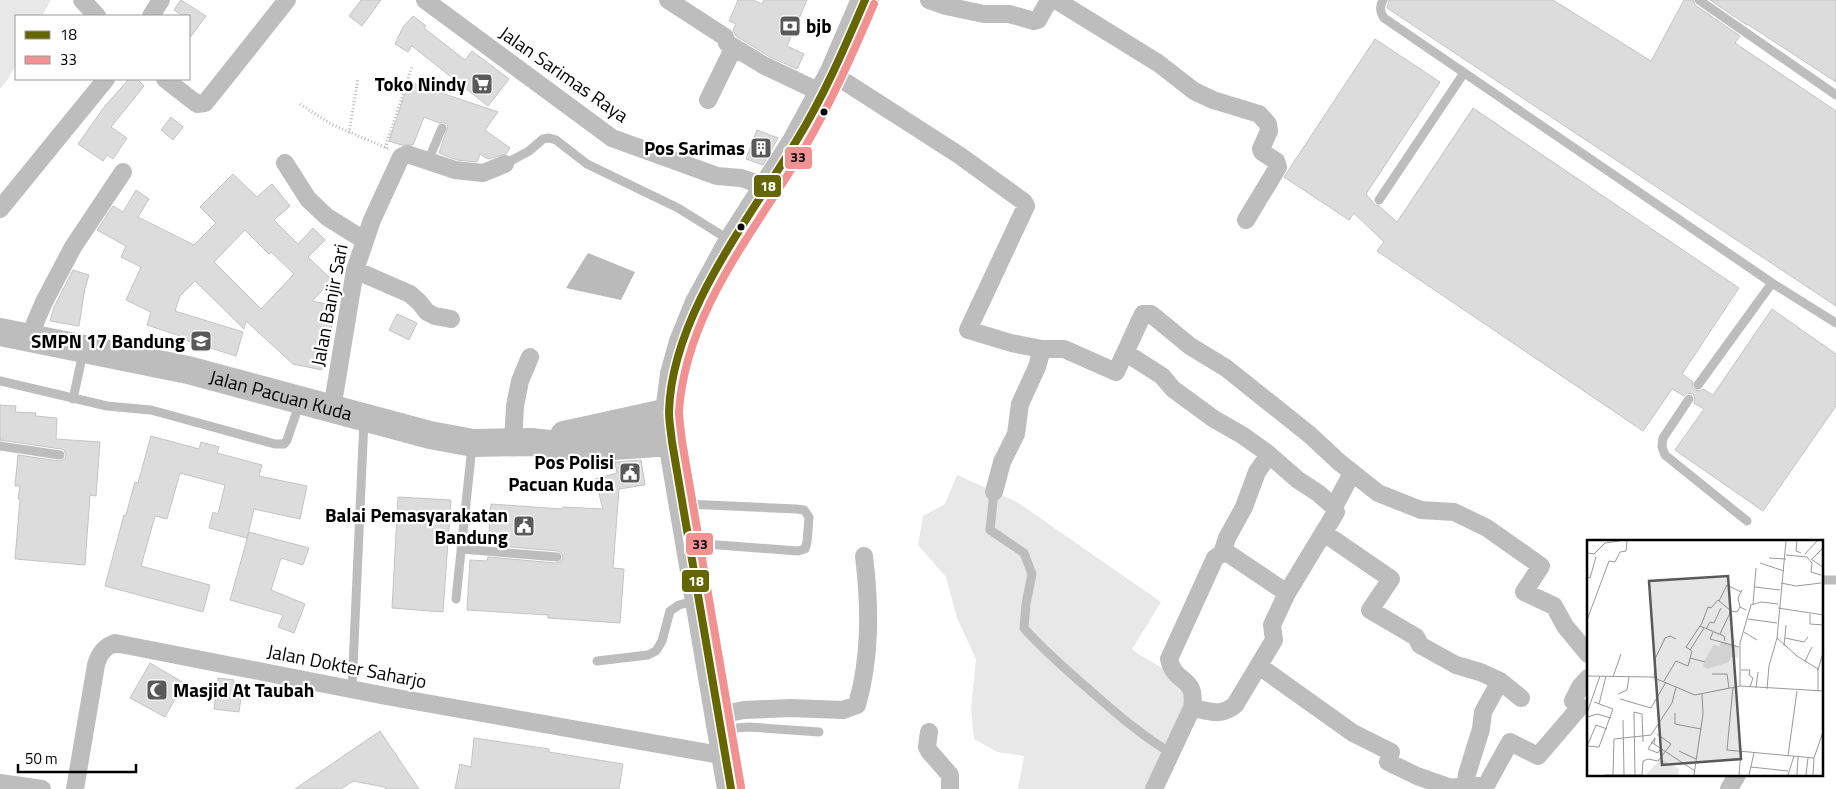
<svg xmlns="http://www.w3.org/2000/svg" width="1836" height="789" font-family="'Titillium Web',sans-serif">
  <rect width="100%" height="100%" fill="#fff"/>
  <path fill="#e8e8e8" d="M0 0H51L42 16H16V64L8 79 0 89Z
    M957 475 1017 502 1161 602 1132 649 1138 654 1188 683 1189 695 1147 789H1018L1024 756 997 752 974 739 971 709 976 659 957 618 946 577 918 545 923 516 945 504Z"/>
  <path fill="#bababa" d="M588 253 635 272 621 300 566 288Z"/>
  <path fill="#dcdcdc" stroke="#c4c4c4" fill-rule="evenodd" d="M181 0 206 16 189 39V16H183L174 10Z
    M361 0H381L362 26 349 16Z
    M738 0H753L762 4 764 0H807L787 46 804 54 797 69 770 57 736 36 733 30 736 24 729 21Z
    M1389 0H1553L1651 61 1684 0H1693L1695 5 1740 36 1735 43 1836 111V306L1387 8Z
    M1710 0H1836V82L1747 24V25Z
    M413 16 426 26 424 28 465 60 472 51 509 79 488 106 412 46 408 52 395 44 403 27Z
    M1375 39 1440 82 1366 194 1375 205 1379 206 1397 222 1473 108 1739 288 1682 374 1693 382 1692 387 1695 390 1700 391 1703 389 1713 395 1772 309 1836 354V406L1763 511 1675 450 1704 409 1694 403 1695 399 1693 394 1687 393 1684 396 1672 389 1643 431 1377 251 1384 242 1354 213 1349 220 1284 177Z
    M129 79H137L144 86 111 127 127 138 113 159 107 155 103 161 78 144 105 106Z
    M409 82 498 112 485 130 510 148 506 154 488 159 480 154 477 162 457 160 439 153 448 126 444 122 439 123 424 117 413 145H401L389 141Z
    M171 117 183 127 173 140 161 130Z
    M757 130 778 138 763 165 746 159Z
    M233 174 257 197 272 184 290 206 274 220 298 244 313 228 325 240 308 257 332 280 312 301 336 306 322 370 293 364 246 321 244 329 195 281 180 296 175 311 243 332 236 356 185 340 186 338 147 325 151 312 126 300 141 267 121 257 126 246 97 230 113 206 123 212 136 190 149 199 138 217 194 245 216 223 200 207ZM245 230 269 254 271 252 294 274 261 309 214 262Z
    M73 270 89 275 85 288 79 326 50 321 54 307Z
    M397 314 417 323 409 340 389 330Z
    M0 405 16 406 15 412 36 413 35 416 57 418 56 439 100 442 96 496 90 495 85 565 15 559 20 499H18L20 486H15L18 455 60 461 65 459 66 455 64 450 61 449 0 440Z
    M151 436 199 449 201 442 219 447 217 453 262 465 259 476 307 486 300 519 254 509 247 538 209 528 213 512 218 514 225 485 180 473 167 519 155 516 141 566 210 585 203 612 105 586 124 515H126L135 482 138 483Z
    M641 460 645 485 619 489 613 568 624 569 620 623 548 618V615L467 610 470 560 487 561 488 557 556 563 560 562 563 558 562 554 558 551 488 545 491 504 562 509 563 507 603 509 595 479 617 473 615 462Z
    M398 497 451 500 443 612 392 608Z
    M249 532 309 548 303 565 281 558 271 590 305 604 294 633 278 627 283 615 230 600Z
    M150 663 184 683 165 717 130 698Z
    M218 678 234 680 232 697 241 698 239 712 214 709Z
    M380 731 419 789H386L384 787 353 781 341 789H295Z
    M474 738 549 749V752L623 764 619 789H455L460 764 471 767Z"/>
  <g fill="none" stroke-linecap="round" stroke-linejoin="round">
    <path stroke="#b8b8b8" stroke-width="3" stroke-dasharray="1 2.5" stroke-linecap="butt" d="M300 104 331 124 389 149
      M349 133 358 78
      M385 148 412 67"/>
    <path stroke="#bdbdbd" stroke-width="9" d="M1383 0C1379 7 1380 12 1384 18L1772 283 1836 323
      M1699 0 1836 95
      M428 161 442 128
      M505 164 529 151 543 139 549 138 556 140 587 164 678 208 731 241
      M1379 200 1464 73
      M0 381 107 406 151 410 275 444H284L287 440 300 402
      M1698 385 1772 283
      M73 399 83 353
      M1689 399 1663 438 1662 447 1665 455 1747 521
      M0 446 60 455
      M994 492 990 530 1024 553 1032 574 1026 604 1024 628C1044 651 1064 667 1086 687 1114 711 1139 734 1171 753
      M686 504 796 509 804 510 809 517 807 542 805 549 798 551 693 543
      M461 549 557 557
      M1822 580H1836
      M456 599 472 446
      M597 661 648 655 656 651 662 641 670 611 679 605 697 600
      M352 689 364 420
      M724 729 749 727 819 732"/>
    <path stroke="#bdbdbd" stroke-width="18" d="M82 0 97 16
      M425 0 612 138 717 176 741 178 768 187
      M668 0 725 37 727 43 765 66 822 93
      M929 0 946 6 984 14H1009L1034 21 1038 20 1048 2 1051 0
      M1056 0 1158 63 1194 91 1213 100 1259 114 1268 124 1269 131 1261 149 1262 152 1276 161 1278 167 1246 220
      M151 16 161 0
      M833 74 959 155 1024 202 1026 206 968 330 1011 343 1042 349H1064L1116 372 1143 314H1151L1190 346 1226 368 1310 435 1339 462 1378 493 1421 510 1454 512 1487 528 1541 566 1524 592 1554 606 1565 626 1588 654
      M165 79 197 104 205 103 287 0
      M708 100 734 47
      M285 163 308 199 327 217 364 240
      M0 209 106 79
      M355 270 410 294 419 302 427 312 435 316 451 319
      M29 337 44 302 73 247 123 172
      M1126 353 1162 376 1173 389 1214 419 1242 435 1266 452 1298 480 1318 493 1334 507
      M332 409 355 270 372 220 401 157 407 154 455 170 483 173 505 164
      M513 443 515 406 520 381 530 357
      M994 492 1002 462 1016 434 1020 404 1037 367 1042 349
      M1324 533 1391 579 1370 610 1416 637 1420 645 1456 665 1480 672 1500 681 1521 698
      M1222 553 1227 538 1244 507 1257 472 1269 455
      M1259 666 1353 733 1391 752 1388 762 1417 776 1451 788 1466 786H1484
      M1192 708C1210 711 1220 717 1235 705L1274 640 1272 625 1287 593 1336 512 1334 507 1352 473
      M719 715 744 710 790 708 843 710 857 705C871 656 870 606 864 556
      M929 732 927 747 929 751 950 775V789
      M0 783 42 789
      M1466 786 1467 774 1481 729 1483 712 1500 681
      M75 789 96 665C99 654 104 647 115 643L386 696 726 756
      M1154 789 1192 708C1197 674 1175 686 1169 659L1215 558 1222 553 1229 554 1287 593
      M1484 789 1510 742 1538 756 1580 707 1573 701 1580 687 1588 678
      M1729 789 1737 775"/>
    <g stroke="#bdbdbd" stroke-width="28">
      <path id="s1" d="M0 332 188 370 430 435 473 443 531 442 567 446 600 447 672 442"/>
      <path d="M564 435 669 412"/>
    </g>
    <path stroke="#bdbdbd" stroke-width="28" d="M731 789 672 442 669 412 674 374 683 342 698 305 732 242 796 142 816 105 833 74 865 0"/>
    <g stroke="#fff" stroke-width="11">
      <path id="bus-1" d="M731 789 672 442C671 432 669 422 669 412 671 317 747 222 795 143 823 98 844 49 865 0"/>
    </g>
    <g stroke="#fff" stroke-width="11">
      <path id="bus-2" d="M741 787 682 441C681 431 679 420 679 411 686 310 756 230 805 147 832 101 853 53 874 4"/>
    </g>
    <use href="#bus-1" stroke="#660" stroke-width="8"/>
    <use href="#bus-2" stroke="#f29191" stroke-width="8"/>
  </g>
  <defs>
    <g id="bank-square" transform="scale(1.125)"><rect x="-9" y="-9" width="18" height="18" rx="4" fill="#595959" stroke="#fff"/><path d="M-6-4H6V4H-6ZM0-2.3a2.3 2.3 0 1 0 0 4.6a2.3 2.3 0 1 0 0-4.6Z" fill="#fff"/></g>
    <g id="supermarket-square" transform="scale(1.125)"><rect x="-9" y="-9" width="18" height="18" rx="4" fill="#595959" stroke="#fff"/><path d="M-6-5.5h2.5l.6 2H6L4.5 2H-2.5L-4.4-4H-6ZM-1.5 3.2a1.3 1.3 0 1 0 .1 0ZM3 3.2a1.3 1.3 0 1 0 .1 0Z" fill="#fff"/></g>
    <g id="building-square" transform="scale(1.125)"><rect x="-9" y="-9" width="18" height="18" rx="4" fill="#595959" stroke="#fff"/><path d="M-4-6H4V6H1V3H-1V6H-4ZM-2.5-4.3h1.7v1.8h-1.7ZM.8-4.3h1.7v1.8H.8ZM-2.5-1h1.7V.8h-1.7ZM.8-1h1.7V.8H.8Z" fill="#fff"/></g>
    <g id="school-square" transform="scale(1.125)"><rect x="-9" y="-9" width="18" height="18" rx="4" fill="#595959" stroke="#fff"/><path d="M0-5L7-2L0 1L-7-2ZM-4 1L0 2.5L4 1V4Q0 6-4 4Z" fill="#fff"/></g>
    <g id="civic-square" transform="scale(1.125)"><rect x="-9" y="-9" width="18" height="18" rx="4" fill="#595959" stroke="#fff"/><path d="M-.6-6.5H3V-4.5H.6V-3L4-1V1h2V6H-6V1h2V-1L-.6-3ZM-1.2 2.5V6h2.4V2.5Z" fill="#fff"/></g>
    <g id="mosque-square" transform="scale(1.125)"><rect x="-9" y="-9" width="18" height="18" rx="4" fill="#595959" stroke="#fff"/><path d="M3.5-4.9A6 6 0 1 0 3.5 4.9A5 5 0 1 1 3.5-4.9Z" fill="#fff"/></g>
  </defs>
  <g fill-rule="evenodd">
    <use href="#bank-square" x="790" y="26"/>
    <use href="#supermarket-square" x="482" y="84"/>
    <use href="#building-square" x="761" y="148"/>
    <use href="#school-square" x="201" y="341"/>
    <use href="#civic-square" x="630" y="473"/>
    <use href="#civic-square" x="524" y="526"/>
    <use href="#mosque-square" x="157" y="690"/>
  </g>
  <g fill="#000" stroke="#fff" stroke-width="2">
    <circle cx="824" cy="112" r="4.5"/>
    <circle cx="741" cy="227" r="4.5"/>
  </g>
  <g text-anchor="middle" stroke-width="4.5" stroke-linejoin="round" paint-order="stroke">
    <g font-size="19" font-weight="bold" fill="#000" stroke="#fff" text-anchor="end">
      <text x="806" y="33" text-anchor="start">bjb</text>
      <text x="466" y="91">Toko Nindy</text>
      <text x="745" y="155">Pos Sarimas</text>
      <text x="185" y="348">SMPN 17 Bandung</text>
      <text x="614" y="469">Pos Polisi<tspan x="614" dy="22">Pacuan Kuda</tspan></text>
      <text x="508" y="522">Balai Pemasyarakatan<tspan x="508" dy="22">Bandung</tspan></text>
      <text x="173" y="697" text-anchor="start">Masjid At Taubah</text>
    </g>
    <g font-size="19" fill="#000" stroke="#fff">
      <text transform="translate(564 74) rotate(35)" y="7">Jalan Sarimas Raya</text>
      <text transform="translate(329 305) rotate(-79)" y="7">Jalan Banjir Sari</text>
      <text dy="7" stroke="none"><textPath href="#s1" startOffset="288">Jalan Pacuan Kuda</textPath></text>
      <text transform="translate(347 666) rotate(11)" y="7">Jalan Dokter Saharjo</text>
    </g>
  </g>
  <g transform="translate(1587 540)">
    <rect width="236" height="236" fill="#fff"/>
    <path d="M135 101 152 107 151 118 144 117 142 122 120 129 116 126 118 120 127 104 132 107ZM74 219 92 229 91 235H58Z" fill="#e8e8e8"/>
    <path fill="none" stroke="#999" stroke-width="1" d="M199 1 190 98 210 116 231 129V151M210 1 209 11 214 13M0 13 7 14 18 3 32 1M218 14 230 1M199 15 220 17 225 23 224 32 234 35M182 18 199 19M224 19 237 28M225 19 237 7M173 23 197 31M0 37 3 38 9 17M194 43 209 46 234 43M140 45 154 52M168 47 193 50M155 50 151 58 153 67 159 70M132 61 140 45M166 64 169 28M191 68 237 75M223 74V84L237 85M161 79 190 83M0 80 22 21 28 22 33 12 39 11 40 1M113 86 137 96 138 101M119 89 123 82 127 83 134 68M126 92 123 99 152 107M157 92 170 100M133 94 144 71M198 98 217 102 221 97M197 106 199 85M103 110 117 88M103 118 118 122M218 121 225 107M154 130H163L162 135 166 138 163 147M231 130 237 109M125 134H140L142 148M0 136 65 137 108 155 153 146 237 151M26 137 34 114M67 138 68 119 78 98 83 96 89 99M77 141 89 121 101 126 105 111 99 107 115 83 121 67 124 68 131 60 144 71 150 72 153 67M153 146V103L164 65 174 62 191 64M146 147 140 210 227 218M169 148 171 132M180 149 182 126 190 98M31 154 40 150 42 137M33 159 64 168 79 142M12 164 19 136M0 173 13 136M88 173V184L114 189M1 177 10 174 24 178M36 180 37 235M64 202 108 231M1 204 9 185 20 189M67 204 68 198 61 209 71 213 74 208M0 206 12 207 26 169 7 162M92 211 109 219M201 216 210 151M61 219 71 221 84 204 70 194M164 227 201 231M18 235H55L56 221 61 219M26 235 27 199 64 195 85 163 89 147M48 235 47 172 55 174 56 202M107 235 116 174 115 154M152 235 154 212M162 235 167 213M201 235 207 216M210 235 211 217M219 235 221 218M226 235 227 218 237 189"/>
    <path fill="#595959" fill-opacity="0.15" stroke="#595959" stroke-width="2.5" d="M141 36 154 219 75 225 62 41Z"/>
    <rect width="236" height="236" fill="none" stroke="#000" stroke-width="2.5"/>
  </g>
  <g stroke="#fff" stroke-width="2">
    <rect x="784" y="146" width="29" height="24" rx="5" fill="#f29191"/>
    <rect x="753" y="174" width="29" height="24" rx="5" fill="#660"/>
    <rect x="685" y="532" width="29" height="24" rx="5" fill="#f29191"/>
    <rect x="681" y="569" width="29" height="24" rx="5" fill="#660"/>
  </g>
  <g font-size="14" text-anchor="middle" font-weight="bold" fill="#fff">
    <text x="768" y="191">18</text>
    <text x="696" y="586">18</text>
  </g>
  <g font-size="14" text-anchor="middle" font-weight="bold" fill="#111">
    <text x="798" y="162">33</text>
    <text x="700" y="549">33</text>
  </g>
  <rect x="15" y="15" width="175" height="65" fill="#ffffff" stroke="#999999"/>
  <rect x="25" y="31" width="25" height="8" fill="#666600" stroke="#999999"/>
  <text x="60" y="40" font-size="15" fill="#000000">18</text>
  <rect x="25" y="56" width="25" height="8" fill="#f29191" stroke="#999999"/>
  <text x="60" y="65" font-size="15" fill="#000000">33</text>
  <path d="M18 764v8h118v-8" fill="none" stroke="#000000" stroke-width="2.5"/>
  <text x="25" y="764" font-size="15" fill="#000000" stroke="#ffffff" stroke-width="4" paint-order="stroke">50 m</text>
</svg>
